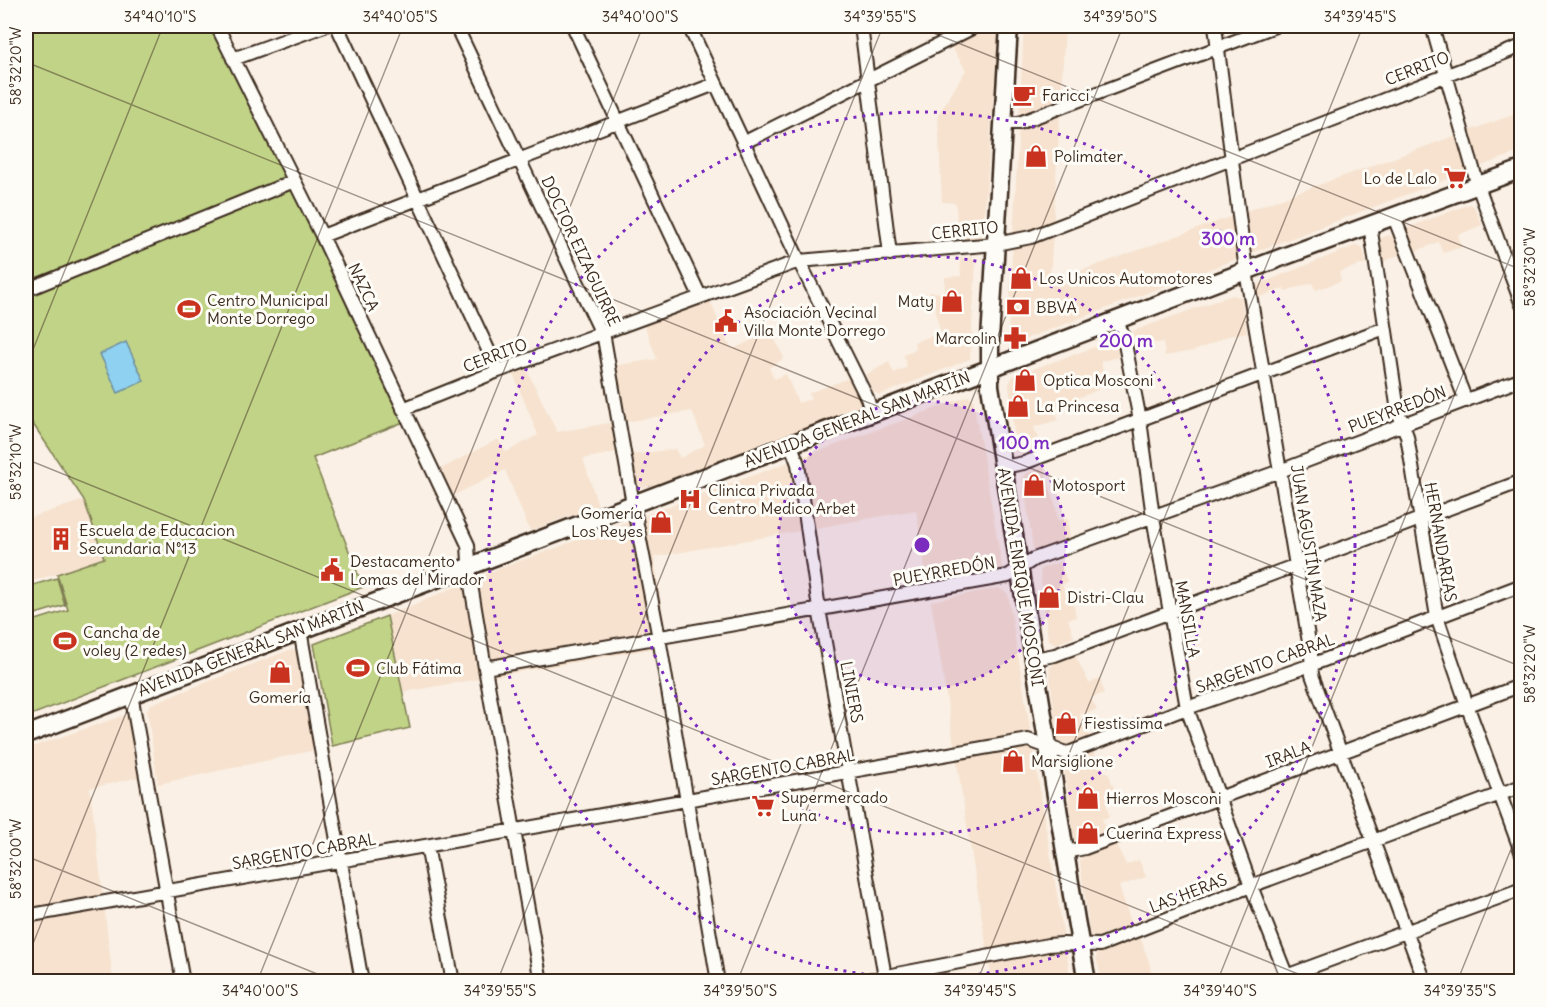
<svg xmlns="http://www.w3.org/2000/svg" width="1547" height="1007" font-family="Delius,sans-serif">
  <rect width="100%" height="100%" fill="#faf0e5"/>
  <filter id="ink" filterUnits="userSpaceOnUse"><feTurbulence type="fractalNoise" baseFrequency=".0167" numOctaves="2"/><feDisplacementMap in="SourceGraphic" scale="12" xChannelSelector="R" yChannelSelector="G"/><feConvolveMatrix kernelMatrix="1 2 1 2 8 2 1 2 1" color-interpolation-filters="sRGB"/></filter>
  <g filter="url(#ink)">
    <path fill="#f6e2cf" d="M984 26H999V28L983 230 980 238 957 239 956 203 942 202 938 115 966 70 949 43Z
      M1024 26H1065L1050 282 1521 112V151L1015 343 1008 336Z
      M1470 204 1474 206 1482 225 1458 235 1462 247 1443 253 1438 242 1414 252 1406 230 1407 228Z
      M1388 235 1395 237 1401 254 1382 262 1378 245 1381 238Z
      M1357 245 1363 248 1366 263 1339 272 1341 281 1316 290 1312 283 1285 291 1284 288 1257 298 1255 290 1259 284Z
      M972 257 976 261 970 359 880 395 873 392 866 375 889 362 894 373 907 367 904 355 916 349 914 342 941 333 936 315V308H930V292L945 293V277L961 276 960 258Z
      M1232 295 1241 297 1247 332 1228 336 1197 350 1165 356 1163 342 1133 346V331Z
      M709 298 727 342 733 349 771 331 784 358 769 368 774 379 786 374 798 403 811 399 809 393 852 377 862 401 857 410 651 486 643 487 637 486 634 481 630 455 675 449 680 458 705 445 692 411 625 422 612 366 657 359 644 324Z
      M1112 341 1117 343 1119 357 1101 361 1103 373 1092 376 1098 390 1054 407 1058 420 1034 427 1041 447 1023 453 1016 452 1009 384 1013 376Z
      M525 366 557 432 615 422 621 451 583 459 598 505 530 531 505 470 450 497 437 471 498 439 506 452 538 435 512 371Z
      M969 396 973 399 1002 566 1001 568 927 582 916 510 654 557 667 646 403 692 387 616 498 569Z
      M1044 467 1056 507 1058 520 1068 519 1070 539 1036 553 1033 548 1023 478 1027 473Z
      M84 500 104 559 26 583V519Z
      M1060 562 1067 582 1062 585 1069 602 1073 601 1076 617 1068 619 1074 637 1056 644 1048 640 1040 572 1042 568Z
      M999 588 1008 594 1071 981H992L931 601Z
      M292 649 299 652 320 749 158 784 147 710 151 704Z
      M1075 655 1089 683 1100 679 1104 693 1091 698 1097 710 1080 714 1082 727H1086L1091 739 1068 748 1058 743 1049 668 1056 661Z
      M125 715H131L140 777 90 788 113 981H33L26 897V749Z
      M1093 751 1103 772H1108L1117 797 1106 800 1109 817 1102 819 1108 835 1082 843 1074 840 1064 764 1065 760Z
      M1116 843 1126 865 1139 860 1146 877 1119 886 1133 928 1098 941 1092 938 1090 934 1080 862 1081 856 1085 853Z
      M1140 937 1150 965 1151 977 1145 978V981H1102L1096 958 1097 953 1100 950Z"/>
    <path fill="#c1d387" stroke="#7e7e52" stroke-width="1.5" d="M26 26H214L406 421 313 458 363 587 26 717V623L68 610 57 574 104 558 84 500 31 421 26 423Z
      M57 578 65 605 26 617V587Z
      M387 616 410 728 332 746 314 644Z"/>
    <path fill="#8fd1f1" stroke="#6d8e9d" stroke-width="1.5" d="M126 342 144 381 118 393 100 354Z"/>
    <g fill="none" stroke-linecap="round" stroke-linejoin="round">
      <g stroke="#3b2a1e" stroke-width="16">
        <path id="minor" d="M217 26 322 236 468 545 470 579 485 668 541 982
          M337 26 498 371
          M456 26 604 338 633 504 659 638 718 982
          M573 26 700 296
          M689 26 799 261 867 398 872 414
          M861 26 890 254
          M1215 26 1246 271 1311 654 1312 675 1425 982
          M1432 26 1478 186 1522 305
          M233 59 324 26
          M1003 123H1019L1275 26
          M743 143 976 26
          M1394 217 1466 401
          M1370 225 1398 411 1407 436 1437 617 1467 705 1522 854
          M322 236 715 84
          M26 290 294 181
          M1117 320 1124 339 1140 420 1153 517 1187 708 1251 886 1289 982
          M403 409 498 371 799 261 996 244 1031 237 1522 46
          M791 445 798 464 819 609 886 982
          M1003 467 1024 463 1385 328
          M300 630 362 982
          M1034 659 1055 655 1522 481
          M485 668 1008 576 1034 559 1280 471 1522 379
          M131 694 183 982
          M427 846 453 982
          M1065 852 1085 848 1522 685
          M26 916 1023 741 1028 740 1066 753 1071 752 1187 708 1311 665 1522 585
          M856 982 1048 945 1062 944 1100 945 1251 886 1522 786
          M1270 982 1522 889"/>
      </g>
      <g stroke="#3b2a1e" stroke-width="21">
        <path id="secondary" d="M1009 26 990 340V386L1076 920 1087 982
          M26 735 1280 258 1522 169"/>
      </g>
      <use href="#minor" stroke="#fdfcf7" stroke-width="12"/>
      <use href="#secondary" stroke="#fdfcf7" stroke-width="16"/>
    </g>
  </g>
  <path fill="none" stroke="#3b2a1e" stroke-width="1.5" stroke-opacity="0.45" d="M916 26 1522 270M26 62 1522 667M26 367 163 26M26 459 1318 982M26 856 337 982M26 961 403 26M257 982 643 26M497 982 883 26M737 982 1123 26M977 982 1363 26M1217 982 1522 228M1457 982 1522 822"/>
  <circle cx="922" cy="545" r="144" fill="#7b2cbf" fill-opacity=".12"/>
  <g fill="none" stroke="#7b2cbf" stroke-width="3" stroke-dasharray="3 6">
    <circle cx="922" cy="545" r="144"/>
    <circle cx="922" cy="545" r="289"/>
    <circle cx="922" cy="545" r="433"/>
  </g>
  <defs>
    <g id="cafe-bare" transform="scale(1.8)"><path d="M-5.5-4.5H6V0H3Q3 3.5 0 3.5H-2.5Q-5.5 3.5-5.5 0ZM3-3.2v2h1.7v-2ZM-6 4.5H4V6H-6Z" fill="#c8321e" stroke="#fdfcf7" stroke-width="2.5" paint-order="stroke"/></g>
    <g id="shop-bare" transform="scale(1.8)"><path d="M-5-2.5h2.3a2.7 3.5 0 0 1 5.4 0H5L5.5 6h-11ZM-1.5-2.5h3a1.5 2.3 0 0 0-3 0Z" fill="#c8321e" stroke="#fdfcf7" stroke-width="2.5" paint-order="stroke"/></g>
    <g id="supermarket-bare" transform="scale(1.8)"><path d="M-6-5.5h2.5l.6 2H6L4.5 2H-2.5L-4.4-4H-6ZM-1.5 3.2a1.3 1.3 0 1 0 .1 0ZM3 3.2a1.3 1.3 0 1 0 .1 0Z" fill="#c8321e" stroke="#fdfcf7" stroke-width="2.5" paint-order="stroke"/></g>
    <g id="bank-bare" transform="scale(1.8)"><path d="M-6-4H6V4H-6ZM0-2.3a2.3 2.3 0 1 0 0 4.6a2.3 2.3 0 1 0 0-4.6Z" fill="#c8321e" stroke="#fdfcf7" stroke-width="2.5" paint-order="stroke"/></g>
    <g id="stadium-bare" transform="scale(1.8)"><path d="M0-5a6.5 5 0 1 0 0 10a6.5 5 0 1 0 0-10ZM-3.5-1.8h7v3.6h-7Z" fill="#c8321e" stroke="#fdfcf7" stroke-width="2.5" paint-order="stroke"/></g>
    <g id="civic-bare" transform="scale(1.8)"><path d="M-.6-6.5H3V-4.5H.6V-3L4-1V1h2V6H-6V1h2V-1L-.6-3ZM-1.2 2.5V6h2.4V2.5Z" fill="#c8321e" stroke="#fdfcf7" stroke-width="2.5" paint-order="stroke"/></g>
    <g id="pharmacy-bare" transform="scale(1.8)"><path d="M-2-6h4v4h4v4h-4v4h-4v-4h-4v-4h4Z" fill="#c8321e" stroke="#fdfcf7" stroke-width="2.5" paint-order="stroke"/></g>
    <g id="hospital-bare" transform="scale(1.8)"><path d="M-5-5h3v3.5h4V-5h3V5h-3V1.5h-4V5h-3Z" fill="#c8321e" stroke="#fdfcf7" stroke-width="2.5" paint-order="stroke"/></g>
    <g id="building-bare" transform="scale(1.8)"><path d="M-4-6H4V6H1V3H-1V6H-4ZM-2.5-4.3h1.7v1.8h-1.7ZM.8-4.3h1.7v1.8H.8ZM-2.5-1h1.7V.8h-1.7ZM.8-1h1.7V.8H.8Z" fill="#c8321e" stroke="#fdfcf7" stroke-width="2.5" paint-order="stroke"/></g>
  </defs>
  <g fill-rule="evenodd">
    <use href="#cafe-bare" x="1024" y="95"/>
    <use href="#shop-bare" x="1036" y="156"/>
    <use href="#supermarket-bare" x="1455" y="178"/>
    <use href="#shop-bare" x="1021" y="278"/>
    <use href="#shop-bare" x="952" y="301"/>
    <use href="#bank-bare" x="1018" y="307"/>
    <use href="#stadium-bare" x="189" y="309"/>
    <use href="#civic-bare" x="726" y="321"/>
    <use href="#pharmacy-bare" x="1015" y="338"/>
    <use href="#shop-bare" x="1025" y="380"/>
    <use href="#shop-bare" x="1018" y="406"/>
    <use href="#shop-bare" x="1034" y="485"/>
    <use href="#hospital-bare" x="690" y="499"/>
    <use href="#shop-bare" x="661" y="522"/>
    <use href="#building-bare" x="61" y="539"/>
    <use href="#civic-bare" x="332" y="570"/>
    <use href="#shop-bare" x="1049" y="597"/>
    <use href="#stadium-bare" x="65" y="641"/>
    <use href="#stadium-bare" x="358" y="668"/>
    <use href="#shop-bare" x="280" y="672"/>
    <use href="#shop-bare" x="1066" y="723"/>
    <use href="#shop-bare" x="1013" y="761"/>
    <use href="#shop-bare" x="1088" y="798"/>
    <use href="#supermarket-bare" x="763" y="806"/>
    <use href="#shop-bare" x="1088" y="833"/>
  </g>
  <g text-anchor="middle" stroke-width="6" stroke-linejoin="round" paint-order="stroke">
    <g font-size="16" fill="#3b2a1e" stroke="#fdfcf7">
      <text transform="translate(1417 68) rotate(-21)" y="6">CERRITO</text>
      <text transform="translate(965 230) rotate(-6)" y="6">CERRITO</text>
      <text transform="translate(581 251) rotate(65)" y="6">DOCTOR EIZAGUIRRE</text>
      <text transform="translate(364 287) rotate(65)" y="6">NAZCA</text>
      <text transform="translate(495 355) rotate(-21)" y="6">CERRITO</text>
      <text transform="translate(1397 409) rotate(-21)" y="6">PUEYRREDÓN</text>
      <text transform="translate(857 419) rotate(-21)" y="6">AVENIDA GENERAL SAN MARTÍN</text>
      <text transform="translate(1441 542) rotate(80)" y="6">HERNANDARIAS</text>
      <text transform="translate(1309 543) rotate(81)" y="6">JUAN AGUSTÍN MAZA</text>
      <text transform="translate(944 571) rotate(-10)" y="6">PUEYRREDÓN</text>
      <text transform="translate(1021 577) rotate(81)" y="6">AVENIDA ENRIQUE MOSCONI</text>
      <text transform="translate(1188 619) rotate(80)" y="6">MANSILLA</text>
      <text transform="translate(251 648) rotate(-21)" y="6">AVENIDA GENERAL SAN MARTÍN</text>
      <text transform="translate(1265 663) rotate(-20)" y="6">SARGENTO CABRAL</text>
      <text transform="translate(852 692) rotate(79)" y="6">LINIERS</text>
      <text transform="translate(1288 754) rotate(-21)" y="6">IRALA</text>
      <text transform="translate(783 767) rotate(-10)" y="6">SARGENTO CABRAL</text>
      <text transform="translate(304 851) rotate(-10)" y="6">SARGENTO CABRAL</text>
      <text transform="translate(1188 893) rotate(-21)" y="6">LAS HERAS</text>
    </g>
    <g font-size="16" fill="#3b2a1e" stroke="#fdfcf7" text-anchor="start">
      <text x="1042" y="101">Faricci</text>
      <text x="1054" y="162">Polimater</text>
      <text x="1437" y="184" text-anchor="end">Lo de Lalo</text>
      <text x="1039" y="284">Los Unicos Automotores</text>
      <text x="207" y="306">Centro Municipal<tspan x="207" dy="18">Monte Dorrego</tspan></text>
      <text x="934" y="307" text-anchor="end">Maty</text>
      <text x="1036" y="313">BBVA</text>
      <text x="744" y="318">Asociación Vecinal<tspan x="744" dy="18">Villa Monte Dorrego</tspan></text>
      <text x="997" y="344" text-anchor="end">Marcolin</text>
      <text x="1043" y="386">Optica Mosconi</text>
      <text x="1036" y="412">La Princesa</text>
      <text x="1052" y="491">Motosport</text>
      <text x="708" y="496">Clinica Privada<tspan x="708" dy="18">Centro Medico Arbet</tspan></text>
      <text x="643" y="519" text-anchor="end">Gomería<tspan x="643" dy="18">Los Reyes</tspan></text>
      <text x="79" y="536">Escuela de Educacion<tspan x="79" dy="18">Secundaria N°13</tspan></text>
      <text x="350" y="567">Destacamento<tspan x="350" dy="18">Lomas del Mirador</tspan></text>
      <text x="1067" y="603">Distri-Clau</text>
      <text x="83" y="638">Cancha de<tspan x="83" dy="18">voley (2 redes)</tspan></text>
      <text x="376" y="674">Club Fátima</text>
      <text x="280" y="703" text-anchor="middle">Gomería</text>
      <text x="1084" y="729">Fiestissima</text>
      <text x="1031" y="767">Marsiglione</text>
      <text x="781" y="803">Supermercado<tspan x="781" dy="18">Luna</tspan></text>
      <text x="1106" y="804">Hierros Mosconi</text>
      <text x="1106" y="839">Cuerina Express</text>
    </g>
  </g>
  <circle cx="922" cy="545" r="9" fill="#7b2cbf" stroke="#fdfcf7" stroke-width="3"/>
  <g font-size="18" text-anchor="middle" font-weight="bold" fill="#7b2cbf" stroke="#fdfcf7" stroke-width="6" stroke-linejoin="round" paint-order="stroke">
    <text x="1228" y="245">300 m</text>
    <text x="1126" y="347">200 m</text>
    <text x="1024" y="449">100 m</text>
  </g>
  <rect width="1547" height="1007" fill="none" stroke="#fdfcf7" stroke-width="66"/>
  <rect x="33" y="33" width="1481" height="941" fill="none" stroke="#3b2a1e" stroke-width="2"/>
  <g font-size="15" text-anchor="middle" fill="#3b2a1e">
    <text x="160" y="22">34°40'10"S</text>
    <text x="400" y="22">34°40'05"S</text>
    <text x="640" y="22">34°40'00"S</text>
    <text x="880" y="22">34°39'55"S</text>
    <text x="1120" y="22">34°39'50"S</text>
    <text x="1360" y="22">34°39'45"S</text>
    <text transform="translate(16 66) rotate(-90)" y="5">58°32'20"W</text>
    <text transform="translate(1530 267) rotate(-90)" y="5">58°32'30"W</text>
    <text transform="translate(16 462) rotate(-90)" y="5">58°32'10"W</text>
    <text transform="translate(1530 664) rotate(-90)" y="5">58°32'20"W</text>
    <text transform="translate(16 859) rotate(-90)" y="5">58°32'00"W</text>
    <text x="260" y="996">34°40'00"S</text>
    <text x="500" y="996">34°39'55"S</text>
    <text x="740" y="996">34°39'50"S</text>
    <text x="980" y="996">34°39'45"S</text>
    <text x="1220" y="996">34°39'40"S</text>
    <text x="1460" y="996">34°39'35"S</text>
  </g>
</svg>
